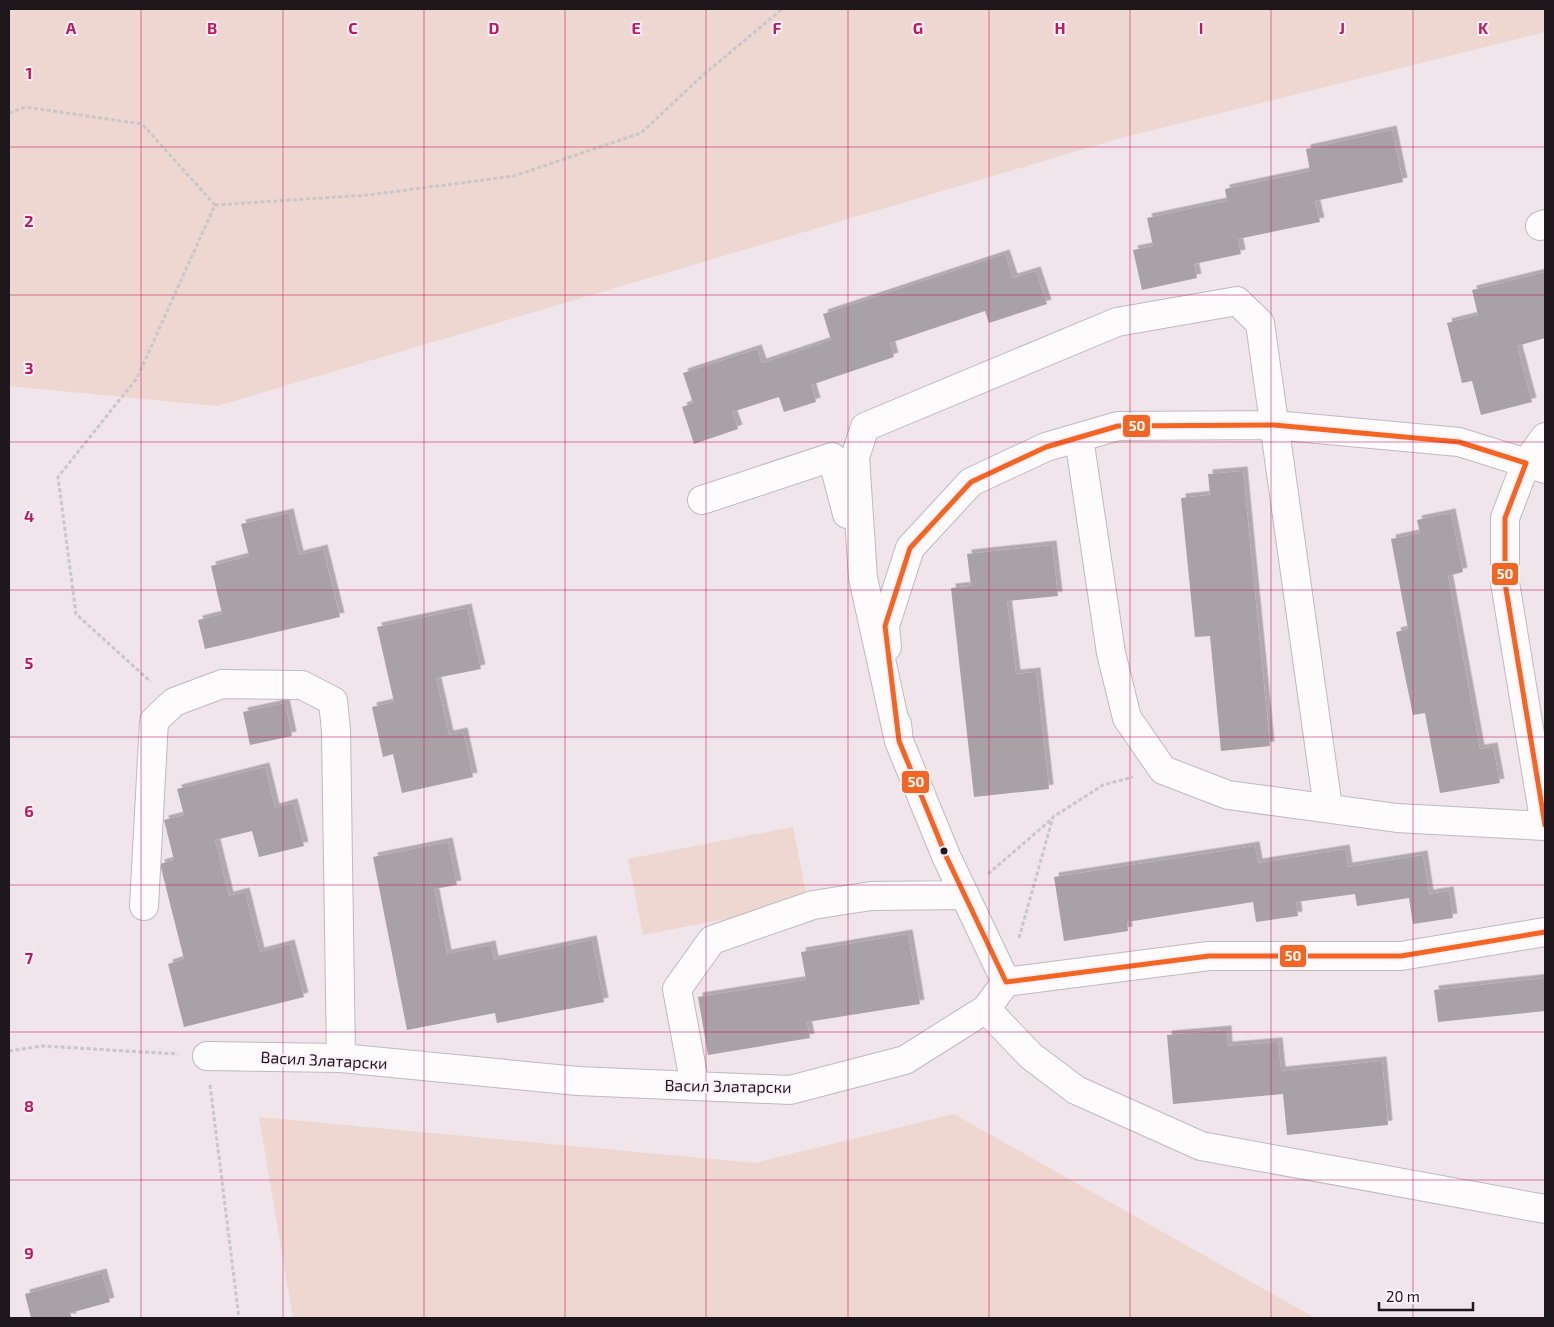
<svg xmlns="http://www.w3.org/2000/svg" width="1554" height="1327" font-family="'Exo 2',sans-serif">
  <defs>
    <filter id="shadow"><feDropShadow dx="4.5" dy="-4.5" stdDeviation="0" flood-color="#0004"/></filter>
  </defs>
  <rect width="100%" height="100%" fill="#efe5ea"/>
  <path fill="#eed7d0" d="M9 9H1545V32L1121 138 217 406 9 386Z
    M793 827 808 903 643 935 628 859Z
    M954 1114 1315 1318H293L259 1117 755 1163Z"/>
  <path fill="#a8a2a6" filter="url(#shadow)" d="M1392 130 1403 182 1315 201 1320 222 1238 239 1241 254 1194 264 1197 278 1142 290 1133 250 1153 246 1147 218 1227 201 1225 189 1310 171 1306 149Z
    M1005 254 1013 278 1036 271 1047 304 989 323 985 311 890 343 894 357 811 385 816 402 784 412 779 397 732 412 738 429 694 444 682 407 693 403 683 373 757 349 762 363 831 340 823 314Z
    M1545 272V338L1517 346 1532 402 1481 415 1472 381 1462 383 1447 323 1478 315 1472 290Z
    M1243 471 1270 746 1221 751 1210 636 1195 637 1181 498 1210 495 1208 474Z
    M289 513 299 555 323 549 340 617 205 649 198 620 222 614 211 566 249 556 241 524Z
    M1451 513 1463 572 1448 576 1480 749 1493 747 1500 783 1440 793 1425 713 1413 715 1396 632 1408 629 1391 539 1420 533 1417 520Z
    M1052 545 1058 596 1007 601 1016 674 1036 672 1049 789 974 797 951 588 971 586 967 554Z
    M467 608 481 669 436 678 449 735 463 732 473 777 402 793 393 754 383 757 372 707 394 702 377 627Z
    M285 703 292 736 250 745 243 712Z
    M265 767 275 808 293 803 304 846 259 857 252 831 215 840 229 896 245 892 260 952 290 944 304 997 184 1027 168 964 184 959 160 864 174 860 164 820 184 815 177 789Z
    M448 842 457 885 434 889 447 954 491 945 494 960 592 940 604 1002 497 1023 495 1013 407 1030 373 857Z
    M1255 846 1258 863 1345 849 1348 867 1423 855 1429 894 1449 891 1453 918 1413 924 1409 898 1357 906 1355 894 1296 902 1298 916 1256 922 1253 902 1127 922 1128 931 1064 941 1054 877Z
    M908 934 920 1004 807 1022 810 1038 708 1055 698 997 806 980 801 952Z
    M1545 978V1011L1438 1022 1434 990Z
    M1227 1030 1228 1046 1278 1042 1281 1071 1382 1061 1388 1125 1287 1135 1283 1094 1173 1104 1167 1035Z
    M102 1273 110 1302 70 1313 72 1318H31L25 1294Z"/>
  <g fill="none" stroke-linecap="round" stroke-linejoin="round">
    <g stroke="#c1b9bd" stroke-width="30">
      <path id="minor" d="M1540 226 1545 224
        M1545 437 1526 463 1505 518V583L1545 825
        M1079 438 1111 653 1127 718 1163 770 1228 795 1397 818 1545 826
        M702 500 832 457 847 514
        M887 647 885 626 910 548 971 482 1046 447 1118 426 1274 425 1459 442 1545 469
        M897 724 899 741 946 856 1006 982
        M899 741 863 578 855 457 865 427 1117 322 1237 301 1260 323 1328 808
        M144 906 154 721 174 702 222 684 302 685 333 701 336 731 341 1058
        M986 1009 1031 1056 1076 1090 1201 1146 1545 1209
        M207 1056 341 1058 578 1081 790 1090 905 1060 986 1009 1006 982 1209 956H1401L1545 932
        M695 1086 677 989 712 940 813 905 871 896 965 895"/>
    </g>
    <path stroke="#c9c7c9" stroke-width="3" stroke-dasharray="4 2.5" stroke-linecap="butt" d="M9 113 26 107 142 124 215 205 137 378 58 477 76 614 151 682
      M215 205 368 195 514 176 641 133 702 76 782 9
      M988 874 1053 818
      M1019 938 1053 817 1103 785 1133 777
      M9 1051 42 1046 178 1054
      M210 1085 239 1318"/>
    <use href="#minor" stroke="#fdfbfc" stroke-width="28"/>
    <g stroke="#fef0f8" stroke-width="9">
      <path id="bus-1" d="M1545 825 1505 583V518L1526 463 1459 442 1274 425 1118 426 1046 447 971 482 910 548 885 626 899 741 946 856 1006 982 1209 956H1401L1545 932"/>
    </g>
    <use href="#bus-1" stroke="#f26522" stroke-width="5"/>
  </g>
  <path fill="none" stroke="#c2185b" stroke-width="1" stroke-opacity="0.55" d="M141 9V1318M283 9V1318M424 9V1318M565 9V1318M706 9V1318M848 9V1318M989 9V1318M1130 9V1318M1271 9V1318M1413 9V1318M9 147H1545M9 295H1545M9 442H1545M9 590H1545M9 737H1545M9 885H1545M9 1032H1545M9 1180H1545"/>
  <circle fill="#1e181c" stroke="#fef0f8" stroke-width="2" cx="944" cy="851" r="4.5"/>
  <g text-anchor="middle" stroke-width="4" stroke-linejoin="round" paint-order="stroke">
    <g font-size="16" fill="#1e181c" stroke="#fef0f8">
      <text transform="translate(324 1060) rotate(3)" y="6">Васил Златарски</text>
      <text transform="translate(728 1086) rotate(1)" y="6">Васил Златарски</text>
    </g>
  </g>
  <g font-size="16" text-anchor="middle" font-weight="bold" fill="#c2185b" stroke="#fef0f8" stroke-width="4" stroke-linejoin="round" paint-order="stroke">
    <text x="71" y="34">A</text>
    <text x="212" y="34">B</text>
    <text x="353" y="34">C</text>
    <text x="494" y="34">D</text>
    <text x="636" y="34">E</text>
    <text x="777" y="34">F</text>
    <text x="918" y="34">G</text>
    <text x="1060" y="34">H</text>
    <text x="1201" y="34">I</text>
    <text x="1342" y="34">J</text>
    <text x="1483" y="34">K</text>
    <text x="29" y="79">1</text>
    <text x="29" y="227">2</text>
    <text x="29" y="374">3</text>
    <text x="29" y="522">4</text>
    <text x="29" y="669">5</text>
    <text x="29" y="817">6</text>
    <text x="29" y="964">7</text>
    <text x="29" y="1112">8</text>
    <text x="29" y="1259">9</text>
  </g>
  <g stroke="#fef0f8" stroke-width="2">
    <rect x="1122" y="414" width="29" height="24" rx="5" fill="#f26522"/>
    <rect x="1491" y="562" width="28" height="24" rx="5" fill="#f26522"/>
    <rect x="901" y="770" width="29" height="24" rx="5" fill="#f26522"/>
    <rect x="1279" y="944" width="28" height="24" rx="5" fill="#f26522"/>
  </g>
  <g font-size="14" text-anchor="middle" font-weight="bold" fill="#fff">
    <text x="1137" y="431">50</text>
    <text x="1505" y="579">50</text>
    <text x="916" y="787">50</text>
    <text x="1293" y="961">50</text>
  </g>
  <rect width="1554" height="1327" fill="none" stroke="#1e181c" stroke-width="20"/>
  <path d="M1379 1302v8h94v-8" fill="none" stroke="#1e181c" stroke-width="2.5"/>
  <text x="1386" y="1302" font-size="15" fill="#1e181c" stroke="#fef0f8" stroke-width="4" paint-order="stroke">20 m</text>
</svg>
